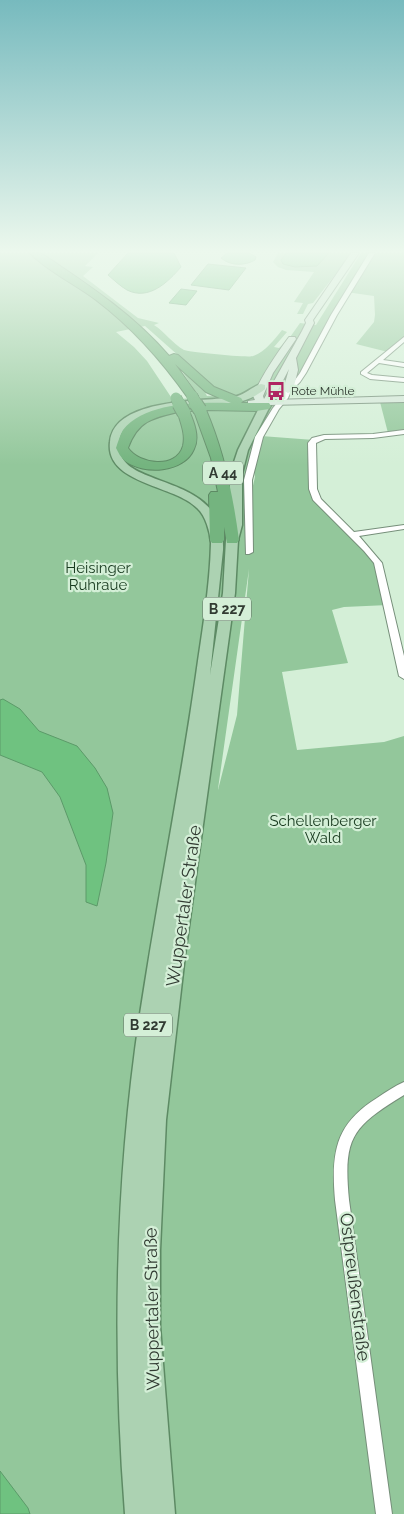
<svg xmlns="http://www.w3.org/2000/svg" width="404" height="1514" font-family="Raleway,sans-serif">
  <rect width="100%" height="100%" fill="#d4efd7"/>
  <path fill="#93c79b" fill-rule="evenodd" d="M0 253H98L85 266 93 267 83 276 138 318 159 323 154 325C165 332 173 344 184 350 188 352 249 358 253 356 265 352 274 340 282 330L287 332 274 347 279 348 288 340 300 323 316 325 361 253H404V337L388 352 356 344 374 322 375 315 374 296 346 292 307 371 294 383 293 378 285 398 275 408 258 437 249 463 252 490 255 477 253 464 261 436 314 440 311 449 313 494 315 500 369 554 375 563 388 605 344 607 332 610 348 663 282 672 297 750 384 742 404 736V1514H0ZM145 326 223 395 207 396 202 387 183 368H180L199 397 173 400 147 361 134 347 116 332ZM249 569 237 715 218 790V789Z
    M278 253H352L313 303 308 304 303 314H297L303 303 294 302 314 272 286 270 278 267 273 262Z
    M380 402H404V431L388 433Z"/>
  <path fill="#6fc280" stroke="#5c9a69" d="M128 253H174L181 267C168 282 149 301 127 290 120 286 114 280 108 275Z
    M227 253H249L256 257 255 260C245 266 230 266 221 258Z
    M286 253H329L317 266 295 267 283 264 281 260Z
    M208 264 246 268 229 290 191 285Z
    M181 289 197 291 186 305 169 303Z
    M3 699 20 709 39 731 77 746 95 768 107 788 113 813 106 863 97 906 86 902V865L60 797 42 772 0 755V700Z
    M0 1471 28 1508 30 1514H0Z"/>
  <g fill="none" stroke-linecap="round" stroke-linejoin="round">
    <g stroke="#768f7a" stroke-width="2">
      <path id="street" d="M369 253H375L337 315 306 373 300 382 291 391 288 398 279 409 263 437 252 480 253 552 249 554H246L244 480 255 437 273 408 282 397 286 389 295 380 300 373 331 315Z
        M404 337V342L383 360 404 363V367L379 363 367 373 372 375 404 378V382L370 379 361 374V372Z
        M404 430V434L373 438 325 439 316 443 317 489 321 499 354 532 404 525V529L359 536 382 563 404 656V679L399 676 374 563 364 551 313 500 309 489 308 443 312 438 324 435 373 434Z
        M404 1082V1095C352 1127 343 1137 349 1200L392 1514H376L335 1200C331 1153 335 1124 377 1098 386 1092 395 1086 404 1082Z"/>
    </g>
    <g stroke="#768f7a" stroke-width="2">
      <path id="secondary" d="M351 253H359L313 320 314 323 296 358 298 370 293 390 288 393 283 390 289 369 273 400 404 396V402L270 405 265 409 261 406 248 405V401L255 400 253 396C262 375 275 356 289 337H295L296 339 273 373 263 396 264 399 302 331 306 323 305 320Z"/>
    </g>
    <g stroke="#5d8a64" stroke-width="3">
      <path id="primary" d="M261 384 265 385V389C255 397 246 401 234 403 208 408 109 403 120 452 128 489 226 474 223 550L210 675 223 593 226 540 230 525V474L238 450 260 406 265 403 270 406 248 450 242 474V525L238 540 235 593 185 955 166 1120 160 1250V1326L175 1514H125C112 1346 115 1181 140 1014 157 901 180 788 196 675 202 632 210 587 211 543 210 532 206 516 197 508 175 485 105 484 110 442 114 397 205 402 234 397 245 395 251 387 261 384Z"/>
    </g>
    <g stroke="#5d8a64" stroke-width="2">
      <path id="highway" d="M30 253H41C87 284 133 314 169 356L174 354 178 355 214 387 241 398 243 401 241 403H269L271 406 269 409 256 411 206 410C224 452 233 495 239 540L237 543H227L224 527V540L222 543H212L210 540 209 495 211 492H218L211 458 194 411H189C194 422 200 437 194 449 184 473 144 475 125 461 121 458 118 452 116 448 118 442 120 435 123 430 145 402 199 402 231 403L206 392 175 364 198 396 192 400 188 398C162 361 133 328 96 300 78 286 44 269 30 253ZM178 412C180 423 186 433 183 446 176 470 139 464 128 448 138 421 152 418 178 412Z"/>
    </g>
    <use href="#street" fill="#fff" fill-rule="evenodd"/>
    <use href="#secondary" fill="#d5e8d9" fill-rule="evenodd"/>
    <use href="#primary" fill="#acd2b2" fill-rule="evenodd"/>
    <use href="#highway" fill="#74b47f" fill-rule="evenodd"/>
    <g stroke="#5d8a64" stroke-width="12" stroke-linecap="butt">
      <path id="highway-bridge-far1" d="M192 396 197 405
        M176 398 180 405"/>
    </g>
    <g stroke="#5d8a64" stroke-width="15" stroke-linecap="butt">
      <path id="highway-bridge" d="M179 404 184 413
        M196 404 200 410"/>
    </g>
    <use href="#highway-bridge-far1" stroke="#74b47f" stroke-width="11"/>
    <use href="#highway-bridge" stroke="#74b47f" stroke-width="13"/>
  </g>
  <linearGradient id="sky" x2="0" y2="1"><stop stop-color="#77babe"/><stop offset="0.54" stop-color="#ecf8ed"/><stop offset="1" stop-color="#ecf8ed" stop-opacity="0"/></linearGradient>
  <rect width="404" height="465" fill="url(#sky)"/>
  <defs>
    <g id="bus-bare" transform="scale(1.5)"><path d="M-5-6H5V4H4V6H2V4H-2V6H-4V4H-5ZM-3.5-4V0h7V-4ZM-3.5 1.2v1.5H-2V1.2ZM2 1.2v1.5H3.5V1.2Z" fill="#af2462" stroke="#d4efd7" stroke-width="2.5" paint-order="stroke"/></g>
  </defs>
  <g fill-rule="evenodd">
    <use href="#bus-bare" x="276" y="391"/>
  </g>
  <g text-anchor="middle" stroke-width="4.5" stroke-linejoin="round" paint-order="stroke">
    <g font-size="12" fill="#313b32" stroke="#d4efd7" text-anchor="start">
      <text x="291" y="395">Rote Mühle</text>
    </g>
    <g fill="#d4efd7" stroke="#627164" stroke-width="1">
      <rect x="203" y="461.5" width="40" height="23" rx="4"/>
      <rect x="203" y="597.5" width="48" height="23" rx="4"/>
      <rect x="124" y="1013.5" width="48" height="23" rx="4"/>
    </g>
    <g font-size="14" font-weight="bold" fill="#313b32">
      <text x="223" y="478">A 44</text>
      <text x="227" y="614">B 227</text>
      <text x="148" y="1030">B 227</text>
    </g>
    <g font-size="15" fill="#183a1f" stroke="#d4efd7">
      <text x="98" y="573">Heisinger<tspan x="98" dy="17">Ruhraue</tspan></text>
      <text x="323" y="826">Schellenberger<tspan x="323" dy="17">Wald</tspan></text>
    </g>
    <g font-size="18" fill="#313b32" stroke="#d4efd7">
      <text transform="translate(184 906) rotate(-82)" y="6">Wuppertaler Straße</text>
      <text transform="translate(355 1287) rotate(83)" y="6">Ostpreußenstraße</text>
      <text transform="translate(152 1309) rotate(-91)" y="6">Wuppertaler Straße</text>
    </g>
  </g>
</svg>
